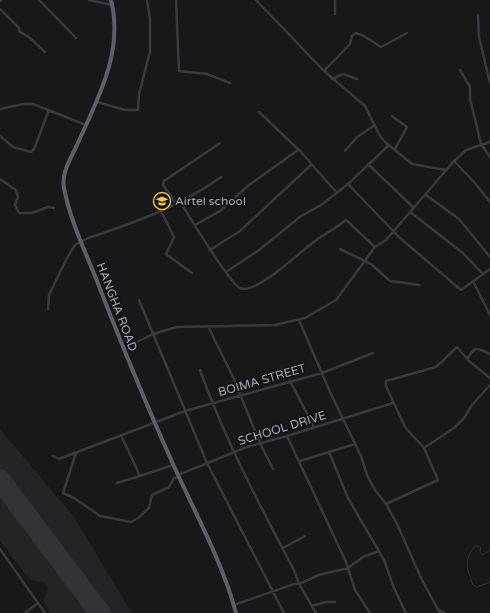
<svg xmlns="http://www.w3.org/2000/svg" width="490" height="613" font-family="'Varela Round',sans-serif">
  <rect width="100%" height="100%" fill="#18181b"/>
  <path fill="#242428" d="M0 429 74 517 132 613H50L49 611 43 600 48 589 44 582 30 580 0 541Z"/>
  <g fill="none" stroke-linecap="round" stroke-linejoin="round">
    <path stroke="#2d3640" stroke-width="1" d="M490 550 483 555 480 552 481 547 475 546C463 562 467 569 473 585L477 587 490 582"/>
    <path stroke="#323238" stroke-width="21" d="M0 480 100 613"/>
    <path stroke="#393940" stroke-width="2.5" d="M39 0 76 38
      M89 0 112 5
      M176 0 179 71 207 74 230 83
      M256 0 324 71 365 106 380 136 385 142 412 164 446 170
      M335 0V14
      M0 1 1 0
      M0 9 19 28V31L30 38 45 52
      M478 15 479 37 490 83
      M460 70 470 87V99L481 144
      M324 71 350 44 352 36 356 33 364 36 381 47 407 33
      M332 79 343 74 357 79
      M97 102 125 110H138L139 94 150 52V19L147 0
      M0 109 23 104H33L86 125
      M259 112 300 151 337 193
      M392 116 407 127 395 149
      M0 136 13 147 31 152 34 149 49 110
      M481 144 490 157
      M345 151 357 137 375 125
      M454 161 474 182 490 202
      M368 164 414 208
      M0 179 16 190 18 197 15 205 19 213H32L48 207 54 208
      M348 184 400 238 461 290 490 269
      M426 195 459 219 490 257
      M181 203C190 217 228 282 240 288 255 295 298 254 311 244 322 235 335 229 346 220L375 247
      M177 205 163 185 164 181 220 143
      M161 211 174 237 166 254 192 273
      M410 212 463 253 482 273
      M195 225 220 211 249 185 298 150
      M340 249 371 264 390 281 419 285
      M210 250 240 231 311 165
      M226 272 259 250 301 216 321 205 348 184 389 145
      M473 281 490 315
      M139 300 207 463 284 613
      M48 309 49 295 67 258 75 245 88 238C134 223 181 206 221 177
      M299 320 330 392 361 456 367 475 375 490 386 504 397 524 422 580 440 613
      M208 326 233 377 260 443 273 469
      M123 349 153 334 177 327 275 325 305 318 336 300 375 247 386 240 454 161 466 150 490 142
      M467 359C476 345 476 348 490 354
      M200 370C225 440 260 506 295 572L299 584 316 613
      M290 381 314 427
      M287 436 346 562 355 590 370 613
      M424 448 454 428 464 418 472 405 490 385
      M329 452 348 498 384 560 394 588 406 613
      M76 453 63 493 74 498 100 516 131 522 138 518 149 508 152 495 169 487 174 478 179 477
      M53 456 59 459 185 411 322 373 373 353
      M300 461 355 444
      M178 475 247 447 287 436 393 403
      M140 476 173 465
      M117 483 140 476 121 435
      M386 504 438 480 424 448 405 427 386 386V381L436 367 457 347 469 361 490 378
      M283 548 305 536
      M0 549 45 613
      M234 605 294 584H299L319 575 348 568 363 557 379 551
      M312 606 326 602H335
      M439 610 445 613
      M25 613 38 603"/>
    <path stroke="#5d5e68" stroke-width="4" d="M111 0C124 52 98 98 77 145 71 158 61 173 64 188 70 220 85 251 97 281 121 343 146 404 173 464 195 513 222 561 236 613"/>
  </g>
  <defs>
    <g id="school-ring" transform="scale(0.9)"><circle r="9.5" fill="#131316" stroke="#fcca2f" stroke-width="1.5"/><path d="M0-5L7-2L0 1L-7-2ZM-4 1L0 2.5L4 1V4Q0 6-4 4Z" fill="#fcca2f"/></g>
  </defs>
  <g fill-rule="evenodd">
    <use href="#school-ring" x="162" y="201"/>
  </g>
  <g text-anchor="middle" stroke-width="3.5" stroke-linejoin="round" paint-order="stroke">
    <g font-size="12" fill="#aaadbb" stroke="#131316" text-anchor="start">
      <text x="175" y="205">Airtel school</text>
    </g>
    <g font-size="12" fill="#aaadbb" stroke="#131316">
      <text transform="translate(117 307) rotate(69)" y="4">HANGHA ROAD</text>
      <text transform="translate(262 380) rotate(-16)" y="4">BOIMA STREET</text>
      <text transform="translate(282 428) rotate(-17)" y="4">SCHOOL DRIVE</text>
    </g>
  </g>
</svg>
